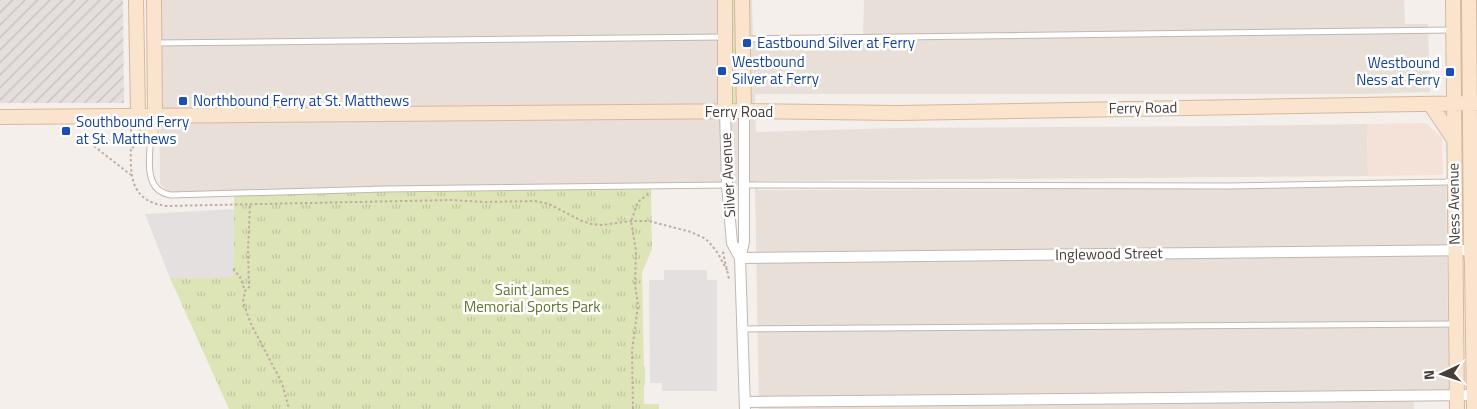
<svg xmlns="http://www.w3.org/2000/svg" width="1477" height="409" font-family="'Titillium Web',sans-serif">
  <defs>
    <pattern id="industrial-furrows" width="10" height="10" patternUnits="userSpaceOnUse" patternTransform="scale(1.25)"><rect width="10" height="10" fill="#e4dedc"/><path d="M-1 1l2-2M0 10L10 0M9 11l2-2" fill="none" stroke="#c5c0be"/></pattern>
    <pattern id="park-tufts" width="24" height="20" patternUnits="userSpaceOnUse" patternTransform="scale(1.25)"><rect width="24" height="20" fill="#dde5b7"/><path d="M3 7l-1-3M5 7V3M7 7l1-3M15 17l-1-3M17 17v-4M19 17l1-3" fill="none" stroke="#bfc69e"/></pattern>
  </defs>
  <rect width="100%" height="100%" fill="#f4efeb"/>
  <path fill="#e8dfd9" d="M159 0H752L753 35 863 34 864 0H1404L1405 24H1428L1430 92 1366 94H755L756 132 899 128 1226 126 1367 124 1368 176 757 181 758 190 1076 189 1446 182 1449 396H1414V409H759L755 185 171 195 160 184Z"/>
  <path fill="#f4e1d8" d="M1426 123 1442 138 1443 175 1368 176 1367 124Z"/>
  <path fill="url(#industrial-furrows)" d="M0 0H123L124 103H0Z"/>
  <path fill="#dde5b7" d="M725 0H742L744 112 725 111Z"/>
  <path fill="url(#park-tufts)" d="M651 187 652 249 642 273 644 366 645 367V385H644V404H659V409H229L170 278 233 277 234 197 237 193Z"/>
  <path fill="#e3e0df" d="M234 209 233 277 170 278 145 214Z
    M664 270H707V280H717V391H662V383H650L649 280H664Z"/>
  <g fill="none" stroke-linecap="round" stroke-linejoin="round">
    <g stroke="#c2b7b1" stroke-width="7">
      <path id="lane" d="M743 39 1452 30
        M155 43 724 37
        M151 134C150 155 142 191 171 195L385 189 727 185
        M744 185 1230 186 1446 182 1453 180
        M743 329 1455 324"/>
    </g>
    <g stroke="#c2b7b1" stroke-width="12">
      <path id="street" d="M725 111 727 185 732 243 740 258
        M744 112V242L740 258 745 409
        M740 258 1477 250
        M745 402 1477 395"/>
    </g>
    <g stroke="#d4b89f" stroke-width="16">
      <path id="secondary" d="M136 0 138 115 151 133
        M725 0V111
        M742 0 744 112
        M1453 0 1457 409
        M1469 0 1471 250 1472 263 1474 409
        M1430 104 1453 138
        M0 117 751 111 898 113 1477 103
        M154 124 155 115 154 0"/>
    </g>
    <path stroke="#c0aca0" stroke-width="2" stroke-dasharray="2.5 2.5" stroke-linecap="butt" d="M131 129C132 162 122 201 167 206L452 200 485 202 535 201 549 204 582 221 591 224 602 225 631 221H649L691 232 704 238 709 242 717 252 727 270
      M90 143 131 175
      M132 148 142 140
      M250 206 248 250 249 287 245 291 243 302 251 324 282 383 289 409
      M724 252 723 253 729 279
      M233 269 240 277 245 291
      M633 409 632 351 638 305 635 284 636 251 631 221 638 202 648 194"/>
    <use href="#lane" stroke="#fff" stroke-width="5"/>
    <use href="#street" stroke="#fff" stroke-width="10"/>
    <use href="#secondary" stroke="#fbe4ce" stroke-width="14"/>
  </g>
  <g fill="#1a4fb4" stroke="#fff" stroke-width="2">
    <rect x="742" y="38" width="10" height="10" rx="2.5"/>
    <rect x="717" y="66" width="10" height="10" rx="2.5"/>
    <rect x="1445" y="67" width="10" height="10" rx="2.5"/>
    <rect x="178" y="96" width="10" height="10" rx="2.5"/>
    <rect x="61" y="126" width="10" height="10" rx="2.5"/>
  </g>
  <g text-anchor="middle" stroke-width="5" stroke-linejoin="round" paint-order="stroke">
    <g font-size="15" fill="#164399" stroke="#fff" text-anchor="start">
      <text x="757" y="48">Eastbound Silver at Ferry</text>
      <text x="732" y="67">Westbound<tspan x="732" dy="17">Silver at Ferry</tspan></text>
      <text x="1440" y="68" text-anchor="end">Westbound<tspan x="1440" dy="17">Ness at Ferry</tspan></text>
      <text x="193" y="106">Northbound Ferry at St. Matthews</text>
      <text x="76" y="127">Southbound Ferry<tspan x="76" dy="17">at St. Matthews</tspan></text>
    </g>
    <g font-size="15" fill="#483e39" stroke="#fff">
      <text transform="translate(1143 108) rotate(-1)" y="5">Ferry Road</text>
      <text x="739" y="117">Ferry Road</text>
      <text transform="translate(728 175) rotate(-93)" y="5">Silver Avenue</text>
      <text transform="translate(1454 204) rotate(-91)" y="5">Ness Avenue</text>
      <text transform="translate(1109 254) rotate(-1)" y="5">Inglewood Street</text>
    </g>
    <g font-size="15" fill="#5e772f" stroke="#fff">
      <text x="532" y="295">Saint James<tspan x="532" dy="17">Memorial Sports Park</tspan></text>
    </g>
  </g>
  <g transform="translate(1442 374) rotate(266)" stroke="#ffffff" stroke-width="4" paint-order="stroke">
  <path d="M0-4L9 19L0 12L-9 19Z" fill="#483e39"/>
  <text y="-8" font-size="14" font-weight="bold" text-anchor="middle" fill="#483e39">N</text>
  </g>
</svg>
